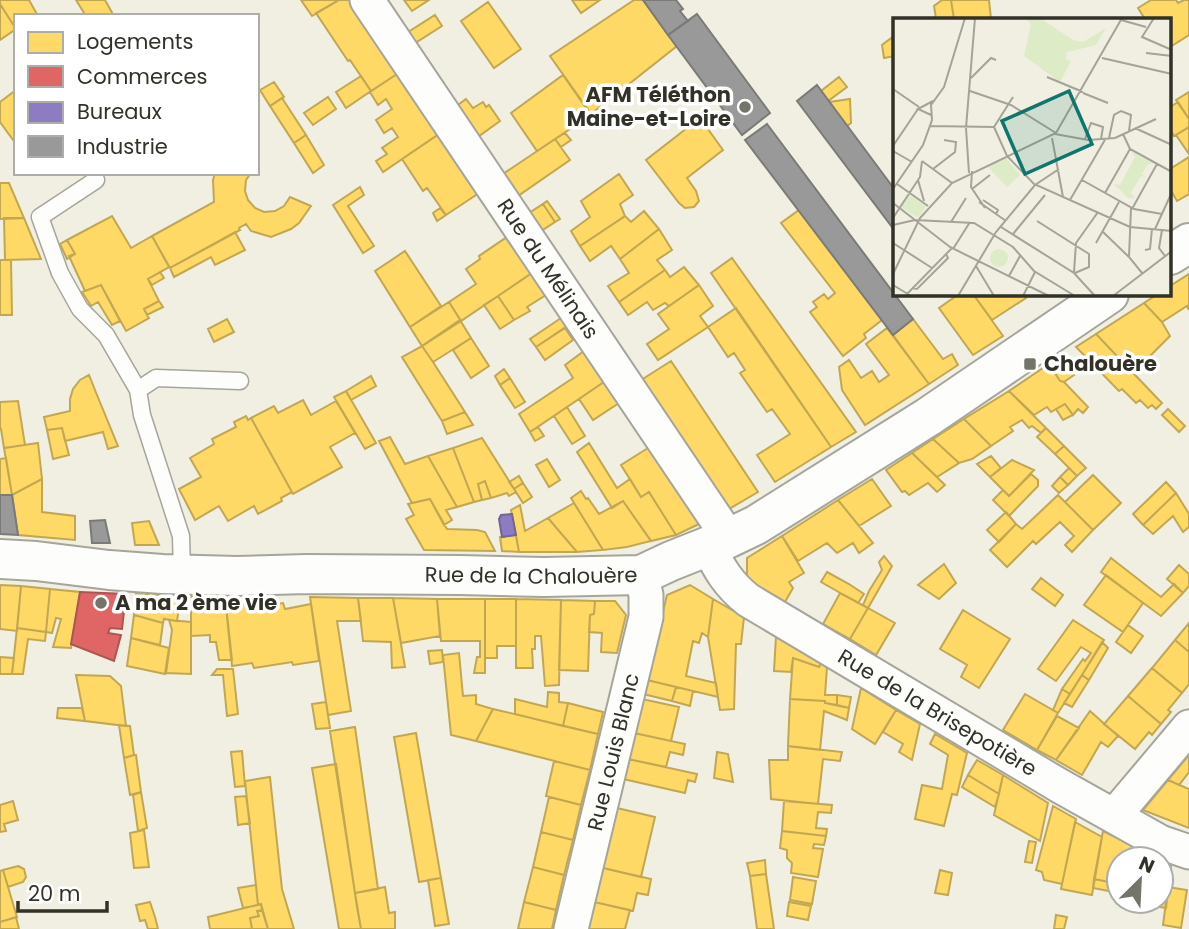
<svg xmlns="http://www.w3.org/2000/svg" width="1189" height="929" font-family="Poppins,sans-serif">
  <rect width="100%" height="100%" fill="#f0efe2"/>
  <path fill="#ffd966" stroke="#c2a753" stroke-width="2" d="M0 0H29L38 16H16V29L0 4Z
    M76 0H105L114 16H86Z
    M301 0H339L312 16Z
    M339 0H349L397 74 371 91 350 60 348 61 316 13Z
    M404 0H429L412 11Z
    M572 0H600L581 13Z
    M634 0H643L677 46 591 114 550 56Z
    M942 0H951L954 19H936L934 6Z
    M951 0H989L991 19H954Z
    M1151 0H1176L1178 3 1184 0H1189V35L1170 47V19H1145L1138 8Z
    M488 2 521 49 494 68 461 21Z
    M0 4 16 29 0 40Z
    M435 15 442 26 412 45 405 34Z
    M894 36 895 56 884 58 882 45Z
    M397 74 439 134 383 172 376 161 387 154 382 148 398 137 392 128 384 133 376 120 392 109 386 99 378 105 370 92Z
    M563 75 591 115 537 151 511 113Z
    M361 76 371 91 346 108 336 92Z
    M839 77 847 87 828 101 821 91Z
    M274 82 284 97 270 106 260 90Z
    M16 90V144L0 122V102Z
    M1189 92V119L1176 100Z
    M328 97 336 109 313 125 304 113Z
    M282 98 306 135 294 143 270 106Z
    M466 99 473 108 483 102 486 107 489 105 500 121 475 139 454 108Z
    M850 99 851 123 847 126 829 102Z
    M1178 102 1189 119V127L1174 136 1170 129V107Z
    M700 118 723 150 687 178 696 191 699 201 694 207 685 208 679 203 646 160Z
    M1189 127V154L1176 135Z
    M565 133 571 140 561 147 555 139Z
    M439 134 479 193 446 215 427 188 423 191 402 159Z
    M306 135 324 165 313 173 294 143Z
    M555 139 570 160 515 198 500 176Z
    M1189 157V194L1177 201 1170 189V169Z
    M215 173H251L246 180 245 191 248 200 255 208 264 212 275 211 284 206 290 197 311 206 299 223 291 229 271 237 251 231 246 224 239 228 240 230 170 268 152 236 214 202 213 180Z
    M619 174 633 195 620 204 625 216 580 246 571 231 590 217 581 201Z
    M0 183H9L24 218 0 219Z
    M360 187 364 195 348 206 374 246 363 253 333 205Z
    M547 201 560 219 555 222 543 204Z
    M543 204 555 222 538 233 526 215Z
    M440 208 446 215 437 221 433 213Z
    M799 210 882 320 864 334 866 338 843 356 810 312 817 307 813 302 824 294 828 299 835 293 781 223Z
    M644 211 659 229 620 259 611 246 590 261 580 246 625 216 631 222Z
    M112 216 131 248 152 236 169 267 148 279 159 301 144 309 149 318 126 331 101 285 85 291 69 256 75 254 67 240Z
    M4 218H24L41 259 5 260Z
    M659 229 672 250 657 260 665 270 619 302 608 286 629 273 620 259Z
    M235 232 245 250 215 265 211 257 174 277 170 268Z
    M507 237 532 273 461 321 449 302 476 284 466 269 480 259 479 256Z
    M67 240 75 254 67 259 60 244Z
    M405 251 441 306 410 327 375 271Z
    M732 258 856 432 831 447 711 273Z
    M0 260H11L12 315H0Z
    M684 267 699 285 669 306 665 303 653 310 647 302 628 315 619 302 665 270 670 277Z
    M160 272 164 278 152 285 148 279Z
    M532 273 546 295 527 307 530 311 514 320 498 296Z
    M1189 274V310L1187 306 1162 322 1144 303 1158 294H1170V286Z
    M101 285 120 321 112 325 98 302 91 306 82 292Z
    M699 285 713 306 700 316 708 327 658 360 647 344 669 329 658 314Z
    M959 294H973L1003 336 973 355 939 308Z
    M973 294H1023L1026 298 992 320Z
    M498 296 514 320 500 329 484 305Z
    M159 301 163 307 147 315 144 309Z
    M449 302 461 321 422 346 410 327Z
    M1144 303 1162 322 1170 336 1133 373 1096 334Z
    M736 308 831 447 775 482 757 455 790 434 772 409 767 412 740 373 745 370 734 353 728 357 708 327Z
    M561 318 567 326 536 347 530 339Z
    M227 319 234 332 214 342 208 329Z
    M913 319 943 359 952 354 958 365 929 384 893 335Z
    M460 320 471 338 433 362 422 346Z
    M565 328 573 340 545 360 536 347Z
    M887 328 929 384 865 425 842 390 839 367 849 360 861 378 872 371 879 382 889 375 866 344Z
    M1096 334 1158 399 1162 403 1156 409 1152 405 1148 408 1140 400 1136 403 1122 389 1119 391 1076 347Z
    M471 338 489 366 471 378 453 350Z
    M422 346 433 362 465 412 442 421 402 357Z
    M584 351 604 382 530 432 519 414 573 378 565 365Z
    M1061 357 1074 375 1064 382 1060 381 1049 364Z
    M671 361 758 492 724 512 638 382Z
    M1049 364 1060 381 1064 382 1088 407 1083 413 1078 409 1073 415 1065 404 1051 412 1047 407 1034 415 1009 391Z
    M504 369 510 378 500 385 495 376Z
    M89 375 97 395 118 446 108 449 103 432 65 441 62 428 47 430 44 417 70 411V399L73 389 80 380Z
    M371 376 376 386 351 400 346 391Z
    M510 378 525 402 515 408 500 385Z
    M604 382 619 403 593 420 579 399Z
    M346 391 376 443 365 449 334 397Z
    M1009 391 1046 428 1041 433 1032 426 1029 428 1022 420 1010 427 1013 431 991 446 964 419Z
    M303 400 311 415 336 401 355 433 330 447 342 467 293 494 251 418 274 406 278 413Z
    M18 401 25 445 4 448 1 429H0V402Z
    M1065 404 1073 415 1063 420 1056 409Z
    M567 407 585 436 572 444 554 416Z
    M1168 409 1185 426 1179 432 1162 415Z
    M465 412 473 425 447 434 442 421Z
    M246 416 248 420 251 418 292 492 281 498 282 501 258 514 254 506 228 521 219 506 195 520 179 489 201 477 190 458 214 444 212 439 236 427 234 422Z
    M964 419 991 446 972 459 959 463 933 439Z
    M538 427 544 436 535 441 530 432Z
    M62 428 69 455 53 459 47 430Z
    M1046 428 1064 446 1055 454 1037 437Z
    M390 437 405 464 428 456 457 507 446 510 452 520 444 525 430 499 412 503 379 441Z
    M482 438 516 492 509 496 507 493 491 498 485 481 478 484 482 500 474 502 453 448Z
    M933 439 959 463 937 477 912 453Z
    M38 443 42 479 12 495 4 448Z
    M589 443 617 488 630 479 641 497 649 492 676 535 651 541 623 501 612 508 577 452Z
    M1064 446 1086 468 1077 476 1055 454Z
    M453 448 474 502 457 507 428 456Z
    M648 448 663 470 699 524 676 535 649 492 641 497 621 465Z
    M912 453 945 485 937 492 928 483 909 495 905 491 902 492 886 470Z
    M991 456 1001 468 990 477 977 464Z
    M6 458 12 495H0V459Z
    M547 459 560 480 549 487 536 465Z
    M1012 460 1034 470 1009 496 990 477Z
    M1069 468 1077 476 1068 485 1060 477Z
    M1031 474 1038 480V486L1009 516 993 500 1003 490 1009 496Z
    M1093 475 1121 503 1093 530 1065 502Z
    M519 476 523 483 514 489 509 482Z
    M1060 477 1068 485 1059 493 1052 486Z
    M42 479V512L75 516V540L18 535 12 495Z
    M872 479 891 506 859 526 838 500Z
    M485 481 491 498 482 500 478 484Z
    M1166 482 1176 493 1143 525 1133 514Z
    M523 483 532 497 523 503 514 489Z
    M581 491 586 499 588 498 599 514 623 501 651 541 627 547 603 550 571 498Z
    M1176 493 1189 514V527L1183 532 1173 516 1153 534 1143 525Z
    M1058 495 1093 530 1072 552 1065 545 1074 536 1060 522 1036 544 1033 541 1007 567 990 550 1016 524 1022 529Z
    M430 499 447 529 477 530 485 532 495 551 424 550 406 519 414 515 408 504Z
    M838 500 873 543 859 553 853 543 837 553 827 543 798 561 782 536Z
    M574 503 603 550 577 552 548 518Z
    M520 505 525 531 548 518 577 552H519L511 510Z
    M1006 512 1016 524 999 542 987 530Z
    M149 521 159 545H135L132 523Z
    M516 535 519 552 502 551 500 537Z
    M782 536 804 573 789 582 793 588 785 602 747 581V558Z
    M884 556 892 566 868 608 863 605 869 591 882 570 879 562Z
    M1111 558 1161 597 1174 584 1183 593 1161 616 1101 572Z
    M944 564 956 583 939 599 918 585Z
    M1179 565 1189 574V586L1183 593 1167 579Z
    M827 572 849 584 864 594 858 603 821 582Z
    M1106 575 1143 603 1123 632 1084 605Z
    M1041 578 1063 595 1055 606 1032 589Z
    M0 585 21 586 17 631 0 629Z
    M690 585 713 599 708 637 702 633 699 643 693 641 686 676 716 683 718 697 647 680 667 595Z
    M21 586 50 589 46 632 17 628Z
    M50 589 80 592 71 648 53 647 61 619 56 618 52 633 46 632Z
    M840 593 868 608 850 639 823 624Z
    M136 594 181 595 177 621 164 619 163 623 134 615Z
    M191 596H225L232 660H219L216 642H210V635L191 636Z
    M310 597 358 598 361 621H337L351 711 328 715Z
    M358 598H393L405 667 392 668 391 642 363 641Z
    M393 598 437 599 440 636 401 643Z
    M437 599H485V673H474L477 657H480V641H441Z
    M485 599H516V646H497V658H485Z
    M516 599 561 600 559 685 545 686 541 636H535V649H532L533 668H516Z
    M713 599 744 617 741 644H736L734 709 720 710 708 637Z
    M561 600 595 601 594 614 590 615 588 671 559 670Z
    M595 601H615L626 615 617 653 601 652 602 633 589 632 590 615 594 614Z
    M283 603 285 609 311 604 319 661 293 665 292 662 254 668 252 663 232 666 226 607 245 604 246 609Z
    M868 608 895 623 876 655 850 639Z
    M963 610 1010 639 979 688 961 677 967 665 940 649Z
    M134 615 163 623 160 645 131 638Z
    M169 620 191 622V674L166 673 172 630Z
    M1073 620 1104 640 1070 694 1062 689 1083 659 1085 661 1091 653 1081 647 1056 681 1038 669Z
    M1189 623V652L1175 640Z
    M1128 625 1143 636 1131 653 1116 642Z
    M17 628 46 632 45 641 28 639 23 674H12Z
    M776 636 821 663 819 667 793 658 791 672 774 671Z
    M131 638 169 648 165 674 127 666Z
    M1175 640 1189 652V684L1182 693 1152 668Z
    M1102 642 1108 648 1089 680 1082 675Z
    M442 650 443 662 430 664 428 651Z
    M459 653 463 696 476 695V704L493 709 476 741 451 735 443 655Z
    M0 657 14 658 12 674H0Z
    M793 658 819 667 821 663 827 667 825 695H837V705L825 703V701L790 699Z
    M1152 668 1182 693 1168 710 1171 712 1161 724 1128 696Z
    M217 669H233L238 714 227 716 223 675H212Z
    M76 675 110 676 121 686 126 726 85 721Z
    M1082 675 1089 680 1072 707 1064 703Z
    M647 680 676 687 672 701 643 694Z
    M676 687 693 691 690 706 672 701Z
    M861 688 896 710 875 744 852 729Z
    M1062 689 1070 694 1058 713 1053 710Z
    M548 692 559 693V702L568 703 563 726 515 714V699L547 707Z
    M1025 694 1058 713 1037 750 1003 730Z
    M837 695 851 697 849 708 837 705Z
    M1128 696 1161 724 1152 735 1149 732 1135 749 1104 724Z
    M642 699 679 707 671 741 634 733Z
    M790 699 825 701V703L849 708 847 720 824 711 820 750 788 746Z
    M326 702 330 728 316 729 312 704Z
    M568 703 603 712 598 734 563 726Z
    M58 708H82L85 721 57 718Z
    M493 709 598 734 590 770 476 741Z
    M896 710 920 724 912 760 899 752 903 744 883 732Z
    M1090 711 1118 736 1108 747 1101 742 1082 775 1056 760Z
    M1057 716 1079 728 1056 760 1037 750Z
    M119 725 130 726 134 755 124 758Z
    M355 727 378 889 355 893 330 731Z
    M416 733 441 878 419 882 394 737Z
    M634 733 685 744 683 755 670 752 666 767 628 759Z
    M935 734 967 753 957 795 952 794 944 826 915 819 922 785 942 789 948 755 930 744Z
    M788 746 842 752 840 761 823 759 818 804 771 799 769 760H788Z
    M242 751 245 786 235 787 231 752Z
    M717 752 728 754 733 782 714 778Z
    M134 755H136L141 792 130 795 124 758Z
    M1189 755V772L1179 785 1168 780Z
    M628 759 697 774 695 782 688 780 685 793 623 779Z
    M977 760 1003 775 999 794 968 775Z
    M554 761 590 770 581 805 546 796Z
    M336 764 357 907 361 929H339L312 768Z
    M968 775 999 794 995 807 962 787Z
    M1003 775 1048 803 1040 841 994 815Z
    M270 777 282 889 294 929H268L261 904 258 905 245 781Z
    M1168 780 1189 789V828L1143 810Z
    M141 792 147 828 138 831 133 795Z
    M246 796 250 823 238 825 235 797Z
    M549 797 581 805 573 840 541 832Z
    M13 801 18 820 4 824 6 831 0 832V805Z
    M784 801 832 805 831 813 818 812 816 828 827 829 826 836 782 831Z
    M1053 806 1076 819 1062 884 1044 880 1042 872 1036 870Z
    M617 808 655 817 641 877 603 868Z
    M1075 822 1102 837 1092 895 1061 889Z
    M144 830 149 867 134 868 130 833Z
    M782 831 826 836 824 845 814 844 813 848 823 849 818 877 791 873 792 863 787 858V850L780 848Z
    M1103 831 1132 845V846L1159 859H1119V884L1094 879Z
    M541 832 573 840 564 875 533 867Z
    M1029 841 1036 842 1032 863 1025 862Z
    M765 860 766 874 750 876 747 863Z
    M1161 860 1171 865 1166 908 1147 905 1148 901H1161Z
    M18 866 24 869 26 877 23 882 8 887 3 870Z
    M533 867 564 875 556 910 524 902Z
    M603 868 651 879 648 895 637 893 633 911 594 902Z
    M3 870 17 917 0 922V871Z
    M940 870 952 873 948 895 935 893Z
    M766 874 774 929H757L750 876Z
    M793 877 816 881 812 904 790 900Z
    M441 878 449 924 435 926 428 880Z
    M1094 879 1119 884V893L1093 888Z
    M256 885 258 905 243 908 238 888Z
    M385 887 389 913 395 912V929H361L355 893Z
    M1168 887 1187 890 1181 928 1163 925Z
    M150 902 155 917 158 929H148L145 920 140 921 136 905Z
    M524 902 556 910 552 929H518Z
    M594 902 630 910 625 929H588Z
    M789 902 811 906 808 920 787 916Z
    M261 904 262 910 257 911 259 916 250 918 252 929H210L208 917Z
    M262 910 268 929H252L250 918 259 916 257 911Z
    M1056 915 1067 917 1064 929H1054Z
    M16 917 19 929H0V922Z"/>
  <path fill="#e06666" stroke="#ac5653" stroke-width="2" d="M80 592 126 594 122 629 110 628 108 633 121 635 114 661 71 644Z"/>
  <path fill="#8e7cc3" stroke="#726694" stroke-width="2" d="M512 514 516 535 502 537 499 519 501 515Z"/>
  <path fill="#999" stroke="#7a7a77" stroke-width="2" d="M643 0H676L683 9 680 11 688 21 668 35Z
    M697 14 770 113 742 135 668 35Z
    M817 85 895 190V231L797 101Z
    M767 124 913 319 893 335 745 140Z
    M0 495H12L18 535 0 534Z
    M105 520 110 543H92L90 521Z"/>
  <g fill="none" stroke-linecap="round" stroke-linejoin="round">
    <g stroke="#a6a59b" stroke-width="19">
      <path id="lane" d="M96 180 40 217 60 273 80 309 106 335 138 390 142 415 181 536 182 574
        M138 390 156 378 240 381"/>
    </g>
    <g stroke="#a6a59b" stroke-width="37">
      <g id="street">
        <path id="s1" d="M367 0 729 538"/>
        <path id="s2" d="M709 547C719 569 729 585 748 600L1060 786 1160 842 1189 852"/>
        <path d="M1114 816 1189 727"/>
        <path id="s3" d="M571 929 646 617V595L641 575"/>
      </g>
    </g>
    <g stroke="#a6a59b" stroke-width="42">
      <g id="secondary">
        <path d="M1170 255 1189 243"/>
        <path id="s4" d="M0 559 36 561 109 570 162 574 237 576 307 574 460 575 544 577 641 575 671 561 729 538 756 525 928 417 1109 294"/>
      </g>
    </g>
    <use href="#lane" stroke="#fdfdfb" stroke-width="16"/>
    <use href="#street" stroke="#fdfdfb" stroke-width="33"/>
    <use href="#secondary" stroke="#fdfdfb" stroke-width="38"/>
  </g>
  <g fill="#747469" stroke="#fff" stroke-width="2.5">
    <circle cx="745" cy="107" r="7"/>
    <rect x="1023" y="357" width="14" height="14" rx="3.5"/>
    <circle cx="101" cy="603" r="7"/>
  </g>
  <g text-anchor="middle" stroke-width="7" stroke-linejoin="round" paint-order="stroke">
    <g font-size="21" font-weight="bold" fill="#323128" stroke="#fff" text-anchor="start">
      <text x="731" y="102" text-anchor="end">AFM Téléthon<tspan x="731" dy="24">Maine-et-Loire</tspan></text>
      <text x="1044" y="371">Chalouère</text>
      <text x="115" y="610">A ma 2 ème vie</text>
    </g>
    <g font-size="21" fill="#323128" stroke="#fff">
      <text dy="7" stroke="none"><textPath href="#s1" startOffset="324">Rue du Mélinais</textPath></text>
      <text dy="7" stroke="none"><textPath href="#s4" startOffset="532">Rue de la Chalouère</textPath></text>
      <text dy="7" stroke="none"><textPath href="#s2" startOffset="287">Rue de la Brisepotière</textPath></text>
      <text dy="7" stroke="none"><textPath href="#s3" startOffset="182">Rue Louis Blanc</textPath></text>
    </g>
  </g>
  <g transform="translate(893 18)">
    <rect width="278" height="278" fill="#f0efe2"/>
    <path d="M132 0H147L180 22 190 24 213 10 203 27 174 34 173 41 178 43 167 64 131 38 138 6ZM239 134 261 146H255L249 156 254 160 248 158 238 175 242 180H235L221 166 227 167 242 139ZM113 140 127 157 114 169 94 148ZM16 177 33 188 25 200 8 189ZM97 240a9 9 0 1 1 18 0a9 9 0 1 1-18 0Z" fill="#deebc7"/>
    <path fill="none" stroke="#a4a398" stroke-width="2" d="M261 0 249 19 279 32M228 2 253 9M253 35 279 38M209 40 279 56M154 59 190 74M78 60 98 40 103 42M0 71 26 89M77 73 118 87 163 115M190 75 215 85M38 97 25 91 40 83M37 108 101 109M101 109 114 138 141 166 237 209 279 213M101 109 120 79M242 110 279 127M162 116 195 122 222 120 263 101M230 116 237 131 279 154M159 120 170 179M216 120 221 97 228 93 238 97 236 113M192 121 198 105 210 109 208 121M0 128 25 91M0 133 19 144M29 143 59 165M40 151 62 134 63 124 51 122M79 153 78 169 92 190M76 155 73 110 82 0M25 162 31 183M189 162 241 191 269 196M4 166 35 188M0 171 30 127 39 102 38 87 51 69 72 0M79 171 97 157M212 175 237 131M90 182 105 192 103 196M177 182 213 120M86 184 113 203M0 185 57 229 156 278M238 190 236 239 249 255M239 191 264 146M0 200 27 159 29 143M144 203 196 236V249L182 255M58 204 73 180M0 207 22 202 81 205 120 229 141 253 182 278M108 209 181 255 202 278M262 211 279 174M269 212 266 230 272 238M210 214 236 239M120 216 152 177M0 225 39 250M203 225 226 184M60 231 77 204M252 232 257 231 259 211M83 248 101 278M181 254 183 225 205 194M0 256 27 200 59 165 163 115 229 0M116 258 127 238M0 267 18 278M19 270 24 271 55 240 53 236M14 276 59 230M65 278 103 214 142 167 166 151M130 278 142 254M220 278 279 233"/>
    <path fill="#0f766e" fill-opacity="0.15" stroke="#0f766e" stroke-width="3.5" d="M176 73 199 126 132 156 109 103Z"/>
    <rect width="278" height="278" fill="none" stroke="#323128" stroke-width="3.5"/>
  </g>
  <rect x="14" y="14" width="245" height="161" fill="#ffffff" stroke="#adada9" stroke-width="2"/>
  <rect x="28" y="32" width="35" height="21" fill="#ffd966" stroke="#adada9" stroke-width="2"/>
  <text x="77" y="49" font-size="21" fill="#323128">Logements</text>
  <rect x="28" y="66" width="35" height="21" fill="#e06666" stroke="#adada9" stroke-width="2"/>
  <text x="77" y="84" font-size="21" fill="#323128">Commerces</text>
  <rect x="28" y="102" width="35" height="21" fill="#8e7cc3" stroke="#adada9" stroke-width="2"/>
  <text x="77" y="119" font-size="21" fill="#323128">Bureaux</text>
  <rect x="28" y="136" width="35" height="21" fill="#999999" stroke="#adada9" stroke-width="2"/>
  <text x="77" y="154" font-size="21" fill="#323128">Industrie</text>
  <g transform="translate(1140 880) rotate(24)"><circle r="33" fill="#ffffff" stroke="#adada9" stroke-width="2"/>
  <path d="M0-5L12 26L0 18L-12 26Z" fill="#747469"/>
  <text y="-10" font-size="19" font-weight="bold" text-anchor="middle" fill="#323128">N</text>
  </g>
  <path d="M18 901v10h89v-10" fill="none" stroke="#323128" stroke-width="3.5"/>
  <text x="28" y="901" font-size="21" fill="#323128" stroke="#ffffff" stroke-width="5" paint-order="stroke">20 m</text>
</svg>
